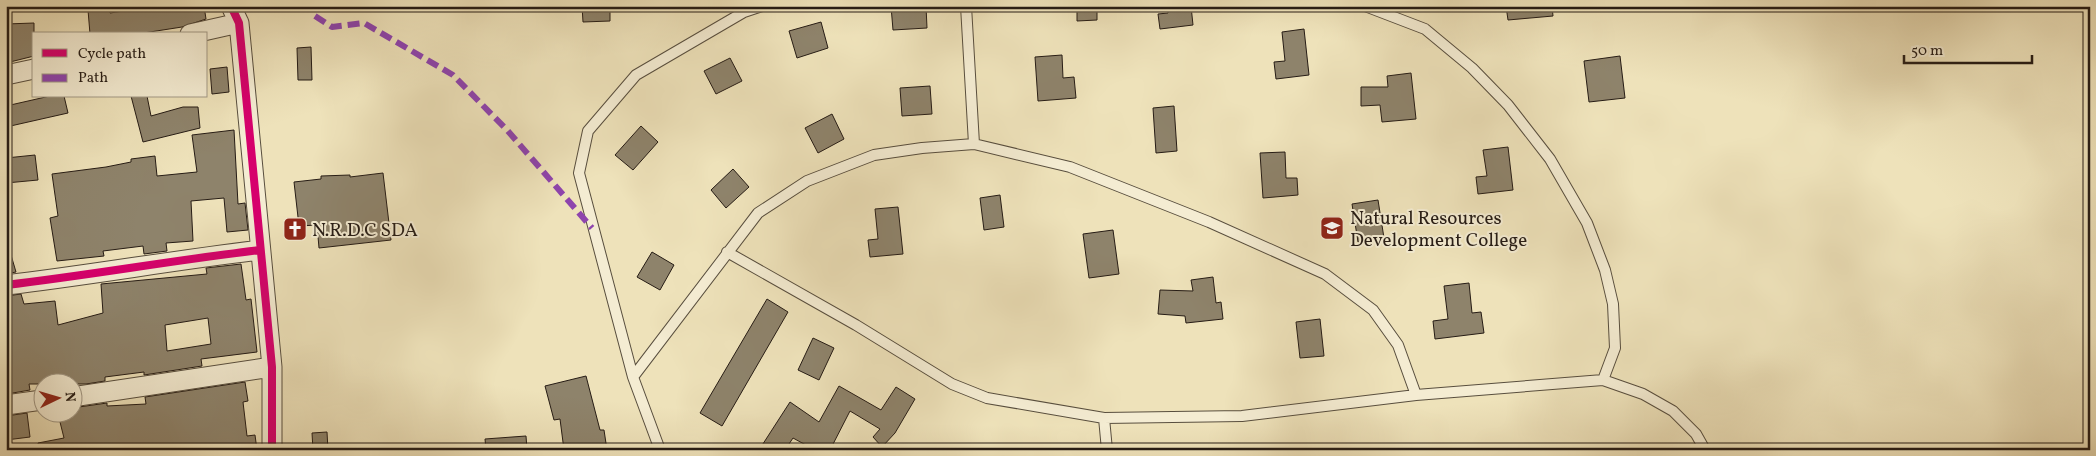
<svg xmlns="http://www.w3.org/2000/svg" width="2096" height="456" font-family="Vollkorn,serif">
  <rect width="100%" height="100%" fill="#eee2ba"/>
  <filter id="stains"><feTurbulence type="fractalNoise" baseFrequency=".004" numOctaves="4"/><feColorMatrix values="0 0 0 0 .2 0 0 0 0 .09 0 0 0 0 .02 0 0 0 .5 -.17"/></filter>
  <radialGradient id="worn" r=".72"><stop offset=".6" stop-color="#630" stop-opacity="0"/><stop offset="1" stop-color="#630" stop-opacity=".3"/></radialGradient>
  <path fill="#8e836b" stroke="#261c15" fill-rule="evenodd" d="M157 6H162L163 10 204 6 206 19 182 27 137 34H90L88 10 110 8V13Z
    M582 6H610V21L583 22Z
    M891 6H926L927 28 893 30Z
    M1077 6H1097V20L1077 21Z
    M1168 6H1191L1193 25 1160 29 1158 14 1168 13Z
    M1506 6H1552L1553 16 1508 20Z
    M821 22 828 48 797 58 789 31Z
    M34 23V56L6 63V24Z
    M1304 29 1309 75 1276 79 1274 62 1285 61 1282 32Z
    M311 47 312 80H298L297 48Z
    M1062 55 1063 78 1074 77 1076 98 1038 101 1035 57Z
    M1620 56 1625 98 1589 102 1584 61Z
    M730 58 742 81 716 94 704 71Z
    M227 67 229 92 212 94 210 69Z
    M1411 73 1416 119 1382 122 1380 105 1361 106V87H1388L1387 76Z
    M930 86 932 114 902 116 900 88Z
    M50 96H64L68 113 6 127V106Z
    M131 96H147L151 116 183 107H198L200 128 143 142Z
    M1174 106 1177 151 1156 153 1153 108Z
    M832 114 844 139 818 153 805 128Z
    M641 126 658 142 633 170 615 155Z
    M234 130 238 204 245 203 248 230 227 232 224 198 191 201 193 241 166 243 167 251 144 254 143 246 103 251 104 256 57 261 50 218 58 216 52 174 106 167 131 162V159L155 156 157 176 197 172 192 135Z
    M1508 147 1513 190 1478 194 1476 177 1487 176 1483 150Z
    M1285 152 1286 178H1297L1298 195 1263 198 1260 153Z
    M35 155 38 180 6 183V158Z
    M733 169 749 187 726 208 711 190Z
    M383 173 391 240 319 248 317 225 299 226 294 182 321 179V176L350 175V177Z
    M1000 195 1004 227 984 230 980 198Z
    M1378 200 1384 238 1358 242 1352 204Z
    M898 207 903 254 870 257 868 240 878 239 875 209Z
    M1113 230 1119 274 1089 278 1083 234Z
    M652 252 674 265 660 290 637 277Z
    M11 255 16 272 6 274V256Z
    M241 264 246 300 251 299 257 352 201 359 202 366 144 375V372L105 377V381L86 384H29L30 390 7 394 6 296 21 294 24 304 55 301 58 325 103 313 101 284 207 274 206 268ZM208 318 211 344 167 351 165 325Z
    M1213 277 1216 303 1221 302 1223 319 1186 323 1185 316 1158 314 1160 290 1193 291 1191 280Z
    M1469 283 1472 313 1481 312 1484 333 1435 339 1433 321 1448 319 1444 286Z
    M767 299 788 312 722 426 700 413Z
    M1320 319 1324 356 1300 358 1296 322Z
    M813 338 834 348 819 380 798 370Z
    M586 376 600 430H604L607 450H564L560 419 554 420 545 386Z
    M245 382 248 401 243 402 247 436 255 435 257 450H39L38 443 64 438 58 414H72V408L107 403V406L146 404 145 397Z
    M839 386 881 410 896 387 915 399 895 433 882 447 873 437 880 429 850 411 830 450H815L793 438 785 450H759L790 402 819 422Z
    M27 413 30 437 6 440V416Z
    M327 432 328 450H313L312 433Z
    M526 436 527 450H486L485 439Z"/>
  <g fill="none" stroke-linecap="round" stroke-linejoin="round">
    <g stroke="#584e3e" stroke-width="12">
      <path id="service" d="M966 6 974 144
        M1365 6 1425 29 1472 68 1508 105 1550 159 1587 223 1605 270 1613 304 1615 348 1603 380
        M727 252 856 325 952 384 987 398 1104 418 1242 416 1416 395 1603 380 1643 394 1673 411 1696 434 1705 450
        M633 377 758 213 807 181 874 155 922 148 974 144 1070 167 1209 222 1325 274 1373 310 1398 345 1416 395
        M1104 418 1107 450
        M660 450 633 377 579 173 588 131 636 75 744 12 762 6"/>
    </g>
    <g stroke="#584e3e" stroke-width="21">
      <path id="minor" d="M231 6 239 23 272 367V450
        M190 34 239 23
        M6 75 34 69
        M6 285C91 275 175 260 260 250
        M72 397 272 367
        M6 405 42 400"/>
    </g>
    <use href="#service" stroke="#f4ecd2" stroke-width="10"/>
    <use href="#minor" stroke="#f4ecd2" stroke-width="19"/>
    <path stroke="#8e44ad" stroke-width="6" stroke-dasharray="12 6" stroke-linecap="butt" d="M315 16 332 27 364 23 453 75 507 130 592 228"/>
    <g stroke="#f4ecd2" stroke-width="11">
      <path id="cycleway" d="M231 6 239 23 272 367V450
        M6 285C91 275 175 260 260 250"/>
    </g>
    <use href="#cycleway" stroke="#d6006c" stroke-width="8"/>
  </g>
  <defs>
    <g id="university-square" transform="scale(1.25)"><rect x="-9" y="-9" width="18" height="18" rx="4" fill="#8f2418" stroke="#f4ecd2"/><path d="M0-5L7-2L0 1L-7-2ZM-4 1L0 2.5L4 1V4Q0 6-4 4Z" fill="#fff"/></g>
    <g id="church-square" transform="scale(1.25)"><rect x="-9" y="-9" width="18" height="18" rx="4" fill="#8f2418" stroke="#f4ecd2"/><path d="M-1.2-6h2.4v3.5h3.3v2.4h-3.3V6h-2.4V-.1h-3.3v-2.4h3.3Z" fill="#fff"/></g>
  </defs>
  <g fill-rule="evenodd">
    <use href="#university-square" x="1332" y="228"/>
    <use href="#church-square" x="295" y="229"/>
  </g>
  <g text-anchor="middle" stroke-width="4" stroke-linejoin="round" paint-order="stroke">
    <g font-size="19" fill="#261c15" stroke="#f4ecd2" text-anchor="start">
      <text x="1350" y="224">Natural Resources<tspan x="1350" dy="22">Development College</tspan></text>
      <text x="312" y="236">N.R.D.C SDA</text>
    </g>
  </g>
  <rect width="2096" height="456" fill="none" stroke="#eee2ba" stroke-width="25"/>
  <rect x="8" y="8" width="2081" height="441" fill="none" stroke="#261c15" stroke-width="2.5"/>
  <rect x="12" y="12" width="2071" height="431" fill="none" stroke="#261c15"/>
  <rect x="32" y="32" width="175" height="65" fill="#f4ecd2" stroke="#a29986"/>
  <rect x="42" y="49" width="25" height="8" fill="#d6006c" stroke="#a29986"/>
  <text x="78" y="58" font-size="15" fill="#261c15">Cycle path</text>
  <rect x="42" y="74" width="25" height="8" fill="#8e44ad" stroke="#a29986"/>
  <text x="78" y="82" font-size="15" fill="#261c15">Path</text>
  <g transform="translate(58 398) rotate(85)"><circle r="24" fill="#f4ecd2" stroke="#a29986"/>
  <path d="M0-4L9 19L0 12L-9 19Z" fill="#8f2418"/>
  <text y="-8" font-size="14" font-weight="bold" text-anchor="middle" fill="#261c15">N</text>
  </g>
  <path d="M1904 55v8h128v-8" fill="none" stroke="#261c15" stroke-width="2.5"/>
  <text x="1911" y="55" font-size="15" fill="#261c15" stroke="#f4ecd2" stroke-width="4" paint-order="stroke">50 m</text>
  <rect width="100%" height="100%" filter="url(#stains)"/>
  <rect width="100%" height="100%" fill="url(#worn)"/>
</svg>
